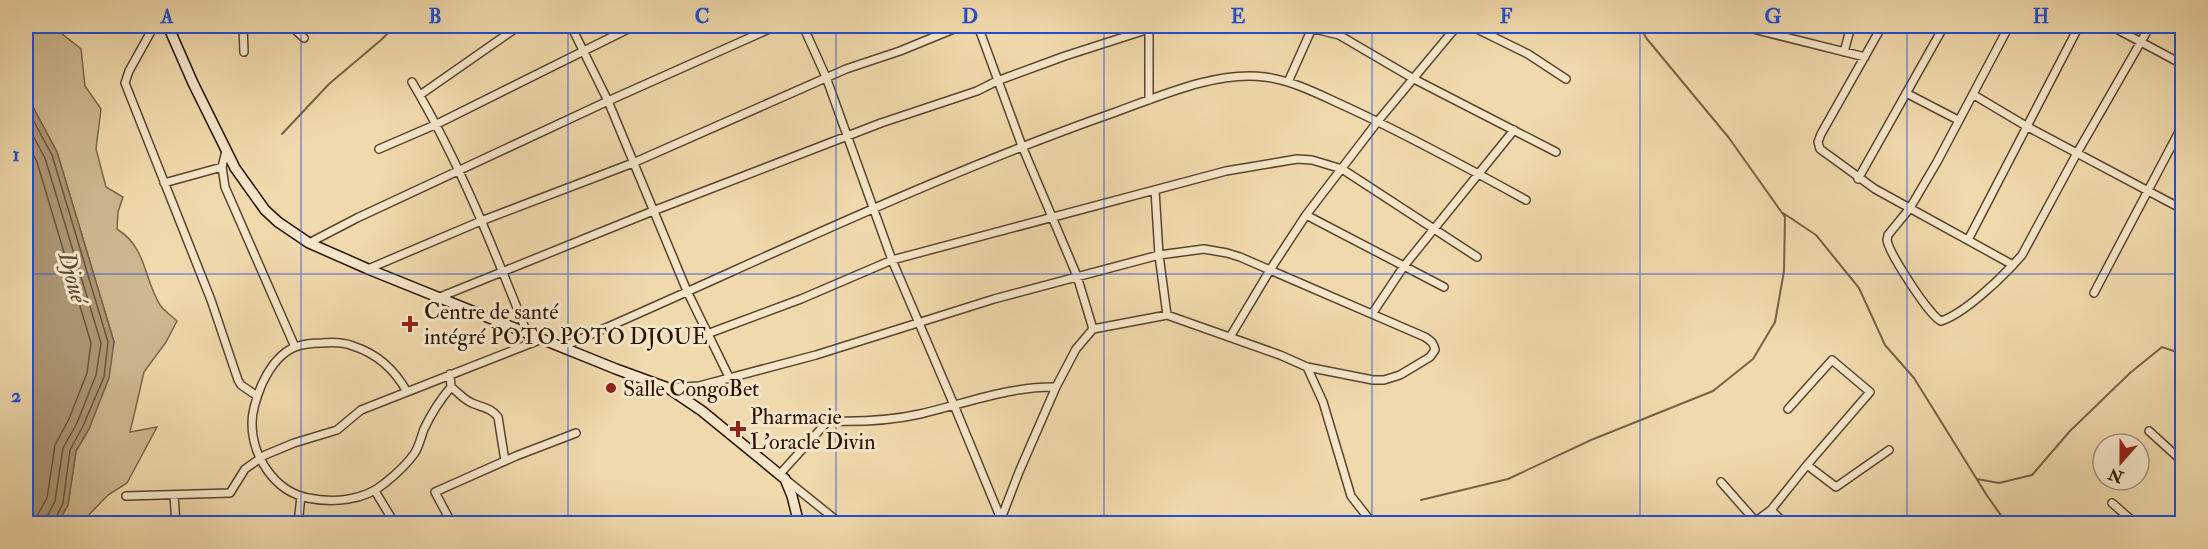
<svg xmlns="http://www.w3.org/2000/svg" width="2208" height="549" font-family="'IM FELL Double Pica',serif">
  <rect width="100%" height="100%" fill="#f0d9ac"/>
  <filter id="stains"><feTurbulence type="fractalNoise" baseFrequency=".00333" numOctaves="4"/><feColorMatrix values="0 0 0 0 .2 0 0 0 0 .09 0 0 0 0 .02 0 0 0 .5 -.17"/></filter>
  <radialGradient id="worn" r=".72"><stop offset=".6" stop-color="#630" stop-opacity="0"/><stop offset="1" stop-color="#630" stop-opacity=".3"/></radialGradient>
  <path fill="#ceb88f" stroke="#7a6649" stroke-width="1.5" d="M26 26H52L81 49 85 86 101 109 96 149 106 187 123 197 118 212 117 229C147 248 143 277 160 305 164 311 172 316 177 321L166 342 144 372 130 432 157 427 127 483 108 495 81 523H58L68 505 76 451 89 429 114 342 57 152 26 94Z"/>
  <path fill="#ac9673" stroke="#776246" stroke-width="1.5" d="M26 94 57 152 114 342 109 378 89 429 76 451 68 505 58 523H26Z"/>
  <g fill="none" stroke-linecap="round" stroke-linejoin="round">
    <path stroke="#6a553b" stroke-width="1.5" d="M26 107 52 155 108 342 104 377 83 426 70 450 63 503 53 524
      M26 123 45 158 101 343 96 375 77 423 63 448 55 501 47 517 46 524
      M26 141 37 162 91 343 87 373 69 419 55 445 47 498 38 514 37 524"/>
    <path stroke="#776246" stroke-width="2" d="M282 134 329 84 381 40 395 26
      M1783 213 1816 235 1859 288 1885 345 1914 378 1986 494 2007 524
      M1977 479 1999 483 2032 475 2070 431 2130 373 2162 347 2182 354
      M1421 500 1508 479 1591 440 1713 391 1753 359 1775 322 1784 271 1785 217 1729 138 1647 39 1639 26
      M596 524 605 521 609 524"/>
    <g stroke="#59452d" stroke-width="10">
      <path id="street" d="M154 26 129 71 125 83 211 300 238 380 241 385 257 396
        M243 26 244 52
        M291 26 304 38
        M571 26 608 101 687 291 729 377
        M803 26 826 77 892 260 954 405 1001 519
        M978 26 1022 146 1077 276 1093 329
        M1239 26 1311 28 1339 35 1414 79 1556 152
        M1471 26 1528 54 1566 79
        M1741 26 1865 57
        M1882 26 1821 134 1818 142 1820 149 1875 189 2013 265 2022 255 2077 153 2150 26
        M2009 26 1937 162 1910 208 1888 235 1887 240C1889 253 1930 317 1941 321 1963 314 1996 283 2013 265
        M2111 26 2182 64
        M1844 52 1851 26
        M412 82C459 161 493 247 527 333
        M1288 82 1313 26
        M1906 93 1958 120
        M420 95 519 26
        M1974 95 2026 126 2182 209
        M1149 100V28
        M379 149 437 124 634 26
        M226 151 222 167 225 187 295 347
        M1858 179 1944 26
        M164 183 222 167
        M1155 190 1159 255 1167 315
        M1306 215 1378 121 1457 26
        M1968 240 2079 26
        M309 243 357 218 608 101 776 26
        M368 269 481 221 633 163 846 69 900 51 961 26
        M2094 293 2182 126
        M440 297 653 211 881 123 977 91 997 81 1065 56 1149 29 1217 26
        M1372 314 1404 266 1514 130
        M707 334 801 299 892 260 1226 171 1297 159 1312 160 1342 169 1477 257
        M1230 337 1270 270 1306 215 1444 287
        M562 347C745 268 925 179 1113 113 1158 97 1217 70 1265 77 1295 81 1322 96 1349 108 1409 136 1468 168 1526 200
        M1307 367 1323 402 1351 496 1373 524
        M450 374 451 387C458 392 464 400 472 403 483 408 490 407 498 417L505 461
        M668 388 699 386 816 355 994 299 1159 255 1204 249 1227 253 1240 257 1425 337C1431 341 1434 343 1435 350L1430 357 1400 375 1384 380H1373L1307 367 1280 355 1167 315 1093 329 1076 349 1056 387 1019 472 999 524
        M407 392C395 370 378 354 353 346 343 342 333 342 322 343 314 343 303 344 295 347 280 353 269 369 262 384 257 396 252 409 252 423 252 456 274 491 308 498 333 503 364 501 385 483 395 475 407 464 414 454 419 447 421 437 424 429 432 412 440 400 451 387
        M2149 431 2182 461
        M1807 465 1836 487 1889 450
        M779 475 828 421C860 422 889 421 920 414 964 404 1010 386 1056 387
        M785 479 841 524
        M1721 482 1758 524
        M375 491 395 524
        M174 495 176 524
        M126 496 230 493 245 469 265 455 294 443 337 430 361 410 542 339
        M2112 503 2136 524
        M1771 510 1785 524
        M1756 521 1771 510 1807 465 1870 392 1832 360 1788 409
        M298 524 301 496
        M452 524 435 492 516 456 576 433"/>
    </g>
    <g stroke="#271403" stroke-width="12">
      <path id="secondary" d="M168 26 193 83 235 168 265 210 278 222 309 243 368 269 616 369 668 388 702 411 785 479 792 496 799 524"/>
    </g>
    <use href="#street" stroke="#f5e6c9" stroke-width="7"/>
    <use href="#secondary" stroke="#f5e6c9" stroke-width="9"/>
  </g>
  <path fill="none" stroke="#1d4ed8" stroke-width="1.5" stroke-opacity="0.55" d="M301 26V524M568 26V524M836 26V524M1104 26V524M1372 26V524M1640 26V524M1907 26V524M26 274H2182"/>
  <g fill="#8f2418" stroke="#f5e6c9" stroke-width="2">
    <path d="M407 315h6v6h6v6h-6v6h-6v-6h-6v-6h6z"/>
    <circle cx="611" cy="388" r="6"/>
    <path d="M735 420h6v6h6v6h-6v6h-6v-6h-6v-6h6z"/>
  </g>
  <g text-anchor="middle" stroke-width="6" stroke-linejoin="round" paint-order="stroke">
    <g font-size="22" fill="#271403" stroke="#f5e6c9" text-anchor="start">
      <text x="424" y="319">Centre de santé<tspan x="424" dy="25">intégré POTO POTO DJOUE</tspan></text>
      <text x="623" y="396">Salle CongoBet</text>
      <text x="750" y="424">Pharmacie<tspan x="750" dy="25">L'oracle Divin</tspan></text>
    </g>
    <g font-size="24" font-style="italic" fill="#5c4830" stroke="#f5e6c9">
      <text transform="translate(73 277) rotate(75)" y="8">Djoué</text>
    </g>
  </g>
  <rect width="2208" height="549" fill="none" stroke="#f0d9ac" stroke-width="66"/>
  <g transform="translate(2121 462) rotate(201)"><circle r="28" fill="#f5e6c9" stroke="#a3927a" stroke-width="1.5"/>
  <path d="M0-4.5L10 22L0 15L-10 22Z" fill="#8f2418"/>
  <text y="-9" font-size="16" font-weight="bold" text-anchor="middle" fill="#271403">N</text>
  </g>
  <rect x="33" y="33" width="2142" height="483" fill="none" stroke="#1d4ed8" stroke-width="2"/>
  <g font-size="20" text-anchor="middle" font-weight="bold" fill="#1d4ed8">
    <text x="167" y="23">A</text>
    <text x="435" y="23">B</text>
    <text x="702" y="23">C</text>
    <text x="970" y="23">D</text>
    <text x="1238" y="23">E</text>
    <text x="1506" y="23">F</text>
    <text x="1773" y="23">G</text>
    <text x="2041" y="23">H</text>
    <text x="16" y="161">1</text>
    <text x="16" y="402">2</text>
  </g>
  <rect width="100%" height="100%" filter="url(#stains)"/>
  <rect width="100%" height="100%" fill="url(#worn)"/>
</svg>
